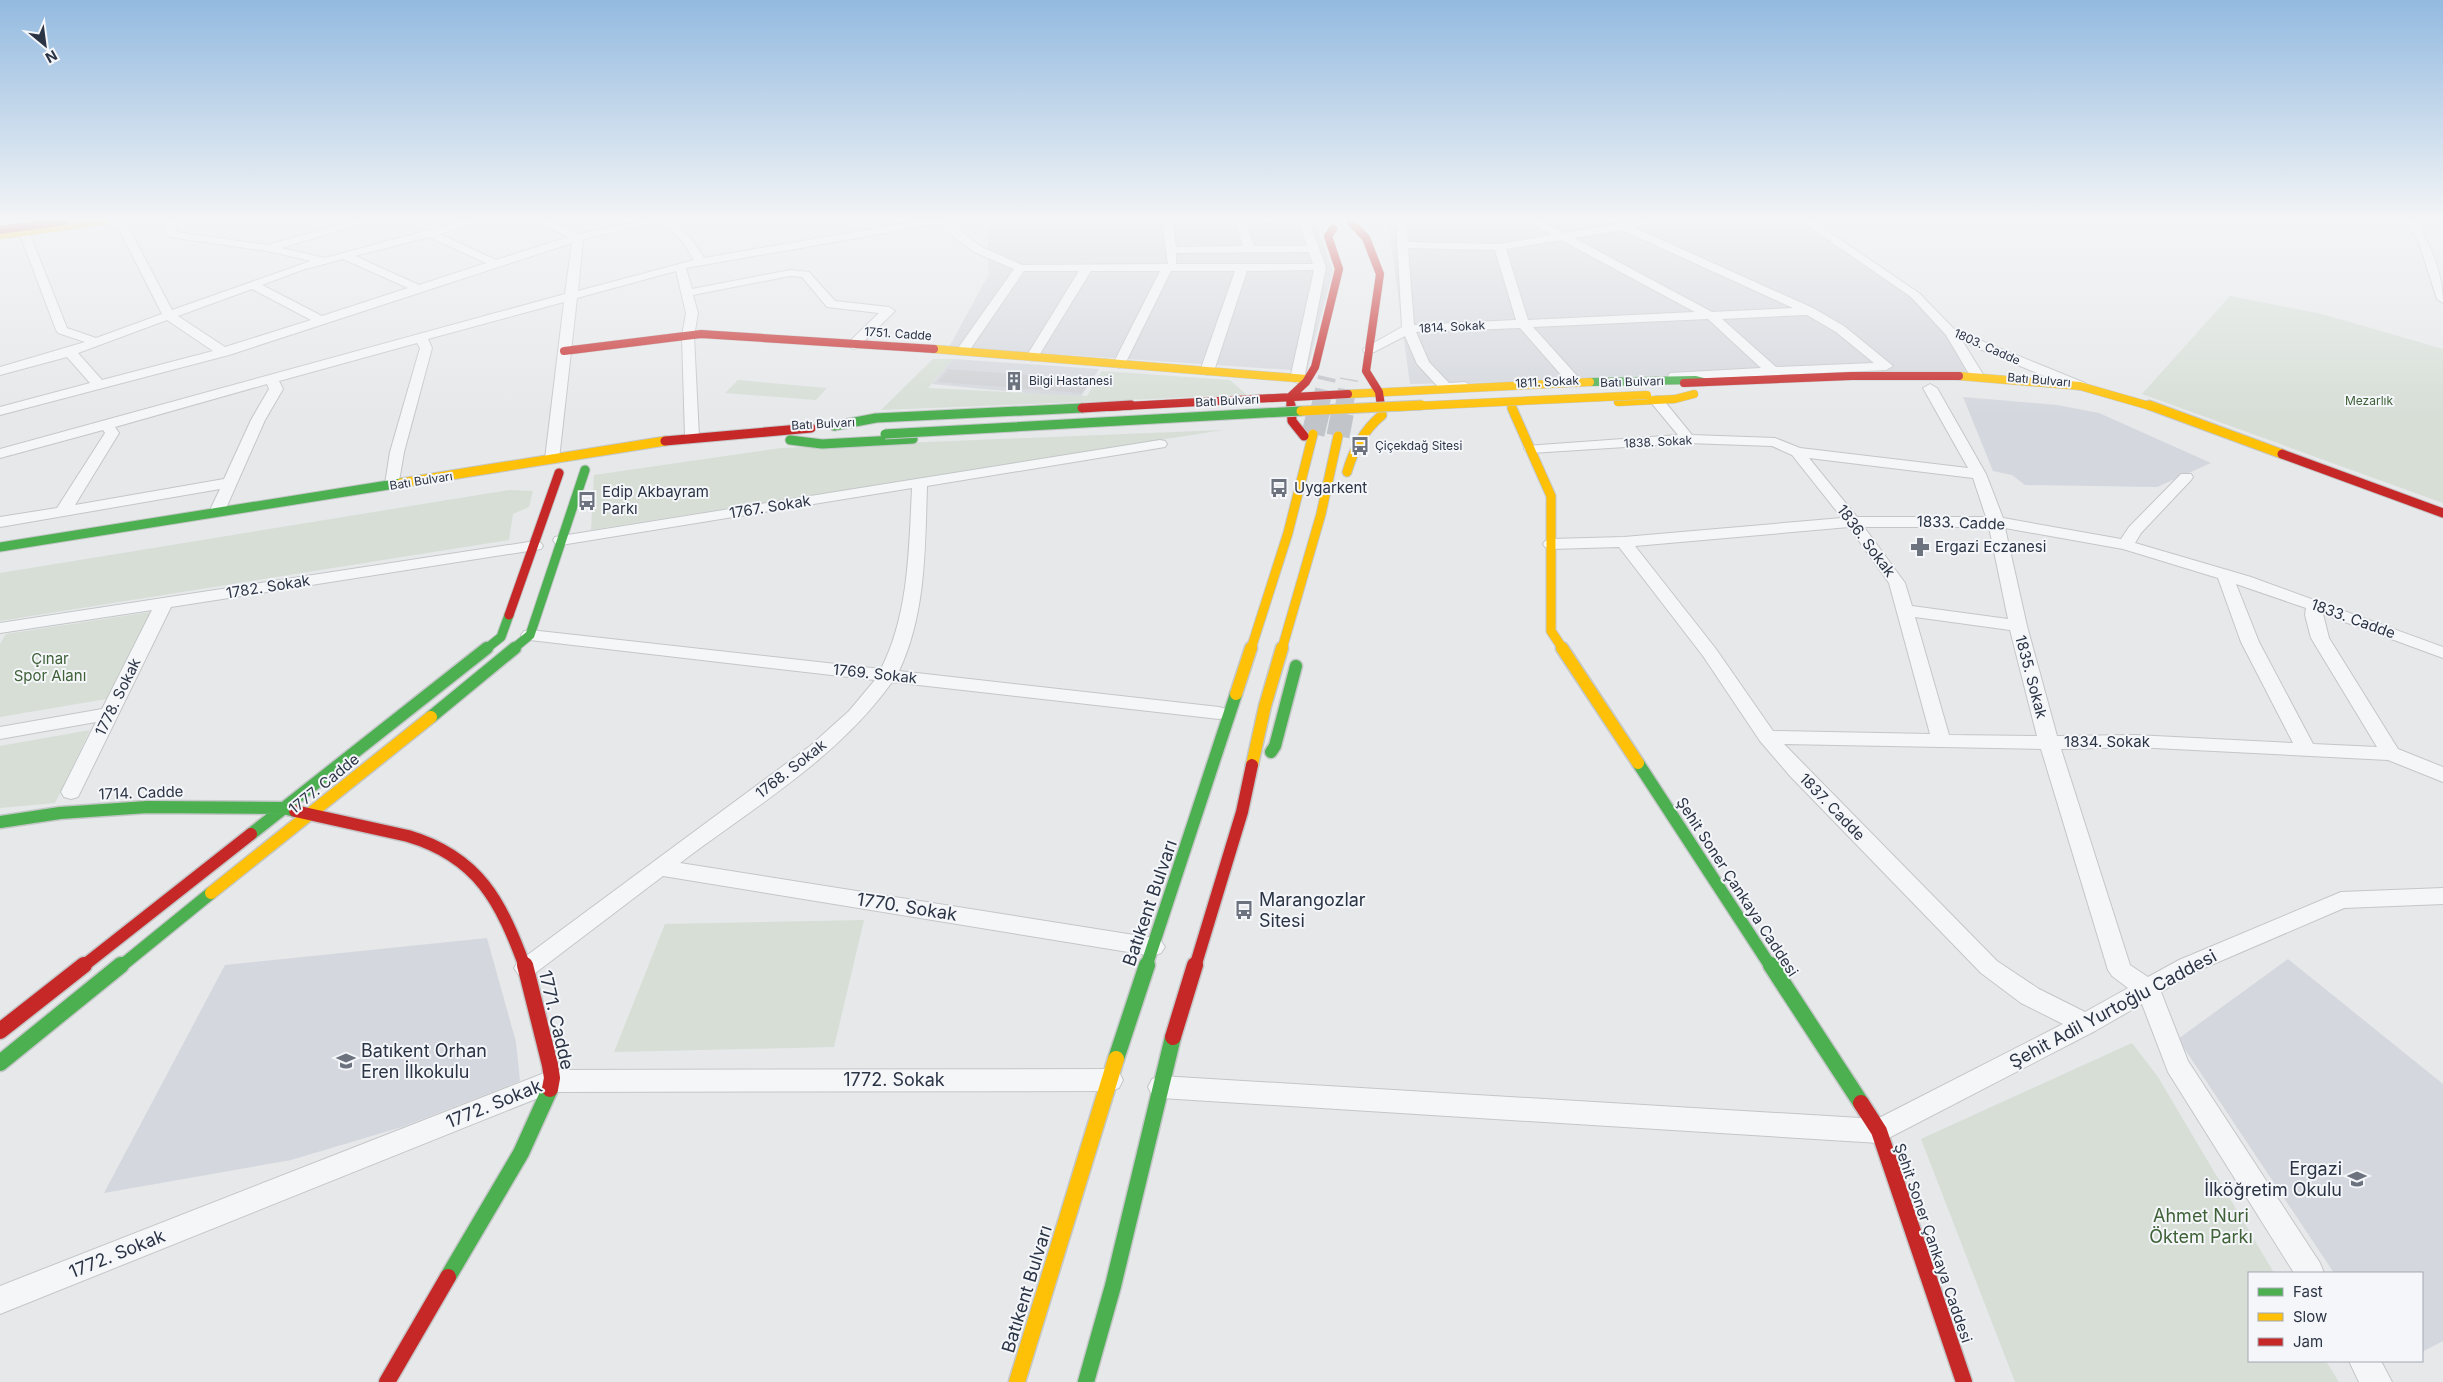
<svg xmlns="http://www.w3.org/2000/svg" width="2443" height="1382" font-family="Inter,sans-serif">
  <rect width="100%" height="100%" fill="#e6e8ea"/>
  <path fill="#d4d7dd" d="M987 221H1315L1333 270 1307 371 949 347 989 274Z
    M1388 221H1806L1884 271 1941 327 1968 373 1410 384Z
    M953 359 1099 369 1080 398 932 384Z
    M1963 397 2057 405 2099 413 2211 463 2157 487 2025 485 2012 475 1993 471Z
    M487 938 516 1042 520 1081 402 1127 291 1160 104 1193 225 965Z
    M2288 959 2443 1084V1341L2422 1352V1273H2334L2178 1039Z"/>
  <path fill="#d6ded6" d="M2230 296 2322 314 2443 349V503L2142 394Z
    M933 359H953L928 388 1087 396 1102 371 1230 380 1247 395 881 410Z
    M738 380 827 388 816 400 725 393Z
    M1223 430 591 530 594 475 781 448Z
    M509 490 533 491 529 507 513 514 509 540 0 621V573Z
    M150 612 106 699 0 717V644L6 634Z
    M90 730 55 803 0 808V746Z
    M864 920 834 1047 614 1052 665 924Z
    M2132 1043 2158 1077 2274 1273H2249V1361H2326L2339 1382H2015L1921 1139Z"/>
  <path fill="#ced0d3" d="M948 369 1090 380 1082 393 938 382Z"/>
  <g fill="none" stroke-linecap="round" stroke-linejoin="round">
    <path stroke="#c1c4c9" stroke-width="18" stroke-dasharray="18 9" stroke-linecap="butt" d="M1320 407 1327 377
      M1344 407 1349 379"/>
    <path stroke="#c1c4c9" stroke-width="23" stroke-dasharray="23 11" stroke-linecap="butt" d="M1313 434 1320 405
      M1338 436 1344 405"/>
    <g stroke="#c4c6c8" stroke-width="2">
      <path id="street" d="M115 221H125L172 310 311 261 267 251 170 237 165 232V221H175L177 232 267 245 354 221H371L281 248 325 258 462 221H480L440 234 496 260 568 237 536 221H550L579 234 642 221H674L693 241 704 258 917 221H947L982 247 1022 265 1168 264 1162 221H1172L1176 247 1243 246 1235 221H1245L1254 246H1307L1299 221H1309L1326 267 1304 379 1297 383 1290 379 1314 270 1247 271 1214 371 1207 375 1200 371 1235 271H1171L1125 364 1119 368 1113 364 1160 271H1091L1038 357 1032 361 1026 357 1079 271H1024L967 354H957L956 351 1014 269 974 252 937 224 686 268 692 289 790 270 809 272 835 301 889 307 895 311 857 348 853 349 847 345 849 342 879 313 827 307 802 277 790 276 693 295 698 313 694 336 699 437 692 441 685 437 682 336 686 313 676 271 577 298 559 459 557 462 552 463 545 459 564 302 428 339 432 348 404 452 398 487 393 489 385 484 390 452 420 348 417 343 279 381 283 389 265 420 223 515 217 517 209 512 220 489 0 527V517L57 508 105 433 103 430 0 458V449L565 294 572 243 229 355 0 415V407L90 383 67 357 0 375V367L85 342 58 333 56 330 19 232 20 230H28L29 232 67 328 96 338 162 314ZM663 221 685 245 694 260 578 291 583 239ZM429 237 486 263 419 285 355 256ZM1309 252 1313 264H1176V253ZM343 259 408 288 322 316 262 285 302 270ZM252 289 311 320 225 347 178 316ZM167 320 213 351 102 380 78 353ZM267 384 269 389 251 420 224 479 75 505 119 433 115 427Z
        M1396 221H1406L1408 242 1500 244 1552 235 1529 221H1542L1564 233 1622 223 1661 221 1635 228 1813 308 1844 326 1893 366 1886 370 1675 380 1670 379 1668 376 1670 373 1761 368 1708 319 1533 327 1579 378 1581 381 1579 384H1569L1520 328 1416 332 1429 362 1449 383 1465 382 1472 386 1465 390H1441L1417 364 1405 336 1374 352H1364L1363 349 1402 327ZM1622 230 1793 308 1712 312 1574 238ZM1561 240 1695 312 1528 320 1506 249ZM1408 248 1495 250 1516 320 1414 325ZM1807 315 1836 332 1874 363 1776 367 1722 319Z
        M1801 221H1813L1919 293 1955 330 2085 383 2087 386 2080 390 2075 389 1963 342 1984 376 1982 379H1972L1946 335 1911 297Z
        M2406 221H2416C2431 246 2443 273 2443 303L2437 299 2419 243Z
        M1930 384 1937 388 1986 474 2003 518 2121 539 2129 527 2181 474H2191L2193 477 2191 480 2141 533 2135 543 2251 577 2443 647V658L2323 614 2329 638 2398 749 2443 767V782L2388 760 2135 747 2061 749 2130 965 2148 977 2179 960 2341 892 2443 888V904L2344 908 2195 972 2161 992 2188 1061 2320 1263 2324 1273H2294L2168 1072 2142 1004 2095 1031 1879 1143 1161 1098 1152 1095 1148 1087 1152 1079 1161 1076 1877 1119 2063 1024 2021 1003 1981 973 1790 776 1760 741 1703 656 1619 547 1551 549 1545 547 1543 544 1545 541 1551 539 1624 537 1842 518 1792 455 1772 446 1688 443 1531 453 1524 449 1526 446 1678 435 1649 400 1656 396 1661 397 1692 435 1775 438 1800 448 1968 468 1923 388ZM1809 458 1973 478 1986 517H1857ZM1849 527 1889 583 1930 734 1773 731 1716 649 1635 546ZM1864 527H1989L2008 619 1912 606 1905 583ZM2005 528 2123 549 2218 578 2241 642 2293 743 2135 735 2057 736 2027 626ZM2236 584 2306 608 2305 615 2311 638 2377 747 2313 744 2259 642ZM1915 617 2010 630 2037 736 1949 735ZM1784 744 2041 749 2108 970 2112 976 2128 988 2085 1012 2039 989 1997 961Z
        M1160 440 1165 441 1167 444 1165 447 927 486C925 548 926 614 899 671L1219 707 1226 709 1229 713 1226 717 1219 719 892 682C839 757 753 808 680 863L1153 938 1161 941 1165 947 1161 953 1153 956 663 876 534 974 526 977 518 974 514 968 518 962 810 746 849 711 875 680 530 640 524 639 521 635 524 631 530 630 881 669C909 614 909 549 912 488L561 545 555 543 553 540 555 537Z
        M535 541 541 543 543 546 541 549 171 607 78 797 71 799 64 797 61 792 96 722 0 739V727L102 709 152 610 0 633V623Z
        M1110 1069 1119 1072 1123 1080 1119 1088 1110 1091 553 1092 0 1314V1286L552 1070Z
        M2349 1361H2381L2392 1382H2359Z"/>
    </g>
    <g stroke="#c4c6c8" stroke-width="9">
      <path id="fast-far3" d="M1590 382 1695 380 1703 382"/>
    </g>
    <g stroke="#c4c6c8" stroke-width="11">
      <path id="fast-far2" d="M834 426 876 418 1082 408
        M790 440 822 444 913 439
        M0 547 401 483
        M486 649 501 637 509 615
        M513 649 530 635 585 470"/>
    </g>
    <g stroke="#c4c6c8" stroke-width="15">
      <path id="fast-far1" d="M431 717 515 648
        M1271 752 1275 746 1296 666
        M1638 763 1771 967
        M0 822 60 813 147 807 284 808 295 811
        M251 834 487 648
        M120 967 211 893
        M1146 967 1236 694"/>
    </g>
    <g stroke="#c4c6c8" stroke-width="19">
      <path id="fast" d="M1771 965 1861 1103
        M1116 1059 1147 965
        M0 1063 121 965
        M448 1277 521 1153 550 1089
        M1086 1382 1113 1286 1173 1037"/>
    </g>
    <g stroke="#c4c6c8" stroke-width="9">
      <path id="slow-far3" d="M0 235 104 221
        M934 349 1307 379
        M1959 376 2080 386 2153 407
        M1348 394 1590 382
        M1618 402 1675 399 1694 394"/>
    </g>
    <g stroke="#c4c6c8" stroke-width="11">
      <path id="slow-far2" d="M2149 405 2282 454
        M1512 408 1551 496V631L1563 649
        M1347 472C1354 449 1363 431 1382 415
        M401 483 665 441
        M1251 649 1288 533 1313 434
        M1282 649 1321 514 1338 436"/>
    </g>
    <g stroke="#c4c6c8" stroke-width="15">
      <path id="slow-far1" d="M1562 648 1638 763
        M1236 694 1251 648
        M1252 765 1265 706 1282 648
        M211 893 431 717"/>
    </g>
    <g stroke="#c4c6c8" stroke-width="19">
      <path id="slow" d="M1017 1382 1116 1059"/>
    </g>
    <g stroke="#c4c6c8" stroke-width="9">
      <path id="jam-far3" d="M1350 221 1366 238 1380 274 1366 371 1379 392 1381 406
        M0 230 64 221
        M564 351 701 334 934 349
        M1684 383 1851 376H1959
        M1108 407 1348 394
        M1291 407 1290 397 1306 382 1315 367 1339 269 1328 236 1333 229"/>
    </g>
    <g stroke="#c4c6c8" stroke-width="11">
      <path id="jam-far2" d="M1291 405 1292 421 1304 436
        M1082 408 1131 405
        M665 441 811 428
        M2282 454 2443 513
        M509 615 559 473"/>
    </g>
    <g stroke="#c4c6c8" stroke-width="15">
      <path id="jam-far1" d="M295 811 408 836C479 857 501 902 525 967
        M82 967 251 834
        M1195 967 1242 812 1252 765"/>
    </g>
    <g stroke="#c4c6c8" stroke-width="19">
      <path id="jam" d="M525 965 550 1065 552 1078 550 1089
        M0 1031 84 965
        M1173 1037 1195 965
        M1861 1103 1879 1131 1964 1382
        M387 1382 448 1277"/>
    </g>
    <use href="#street" fill="#f5f6f7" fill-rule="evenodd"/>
    <use href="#fast-far3" stroke="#4caf50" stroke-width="8"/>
    <use href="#fast-far2" stroke="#4caf50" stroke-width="9"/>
    <use href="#fast-far1" stroke="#4caf50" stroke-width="12"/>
    <use href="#fast" stroke="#4caf50" stroke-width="16"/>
    <use href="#slow-far3" stroke="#ffc107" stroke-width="8"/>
    <use href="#slow-far2" stroke="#ffc107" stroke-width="9"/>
    <use href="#slow-far1" stroke="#ffc107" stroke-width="12"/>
    <use href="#slow" stroke="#ffc107" stroke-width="16"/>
    <use href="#jam-far3" stroke="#c62828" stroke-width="8"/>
    <use href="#jam-far2" stroke="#c62828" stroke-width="9"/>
    <use href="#jam-far1" stroke="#c62828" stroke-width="12"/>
    <use href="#jam" stroke="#c62828" stroke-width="16"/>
    <g stroke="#c2c5c8" stroke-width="11" stroke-linecap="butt">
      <path id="fast-bridge" d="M885 434 1301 411"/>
    </g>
    <g stroke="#c2c5c8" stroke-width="9" stroke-linecap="butt">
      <path id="slow-bridge-far1" d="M1395 407 1647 395"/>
    </g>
    <g stroke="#c2c5c8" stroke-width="11" stroke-linecap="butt">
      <path id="slow-bridge" d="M1301 411 1422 405"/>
    </g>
    <use href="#fast-bridge" stroke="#4caf50" stroke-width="9"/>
    <use href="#slow-bridge-far1" stroke="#ffc107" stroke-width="8"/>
    <use href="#slow-bridge" stroke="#ffc107" stroke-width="9"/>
  </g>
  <linearGradient id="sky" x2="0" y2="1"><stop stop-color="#93bae0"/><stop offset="0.53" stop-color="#f4f5f6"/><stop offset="1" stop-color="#f4f5f6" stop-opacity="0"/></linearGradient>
  <rect width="2443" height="415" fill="url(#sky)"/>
  <defs>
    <g id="building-bare" transform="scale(1.5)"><path d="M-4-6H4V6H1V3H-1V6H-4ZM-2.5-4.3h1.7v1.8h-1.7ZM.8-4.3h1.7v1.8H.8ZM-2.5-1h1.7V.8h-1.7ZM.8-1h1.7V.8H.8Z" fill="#6c737f" stroke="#f4f6f9" stroke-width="2.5" paint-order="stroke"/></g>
    <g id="bus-bare" transform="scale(1.5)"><path d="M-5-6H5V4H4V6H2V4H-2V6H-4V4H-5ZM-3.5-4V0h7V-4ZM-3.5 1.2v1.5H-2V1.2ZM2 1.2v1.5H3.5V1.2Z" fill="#6c737f" stroke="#f4f6f9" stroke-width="2.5" paint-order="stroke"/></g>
    <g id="pharmacy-bare" transform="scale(1.5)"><path d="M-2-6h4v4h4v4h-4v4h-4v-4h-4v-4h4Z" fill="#6c737f" stroke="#f4f6f9" stroke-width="2.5" paint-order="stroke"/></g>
    <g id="school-bare" transform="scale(1.5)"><path d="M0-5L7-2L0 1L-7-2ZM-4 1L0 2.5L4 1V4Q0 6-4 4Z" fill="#6c737f" stroke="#f4f6f9" stroke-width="2.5" paint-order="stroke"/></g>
  </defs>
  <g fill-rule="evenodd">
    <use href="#building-bare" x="1014" y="381"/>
    <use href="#bus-bare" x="1360" y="446"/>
    <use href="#bus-bare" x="1279" y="488"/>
    <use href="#bus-bare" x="587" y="501"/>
    <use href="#pharmacy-bare" x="1920" y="547"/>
    <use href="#bus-bare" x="1244" y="910"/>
    <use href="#school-bare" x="346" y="1061"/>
    <use href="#school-bare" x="2357" y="1179"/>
  </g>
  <g text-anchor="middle" stroke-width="4" stroke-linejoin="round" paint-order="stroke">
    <g font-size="12" fill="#2b3445" stroke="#f4f6f9">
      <text transform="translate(1452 327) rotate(-3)" y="4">1814. Sokak</text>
      <text transform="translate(898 334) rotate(4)" y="4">1751. Cadde</text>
      <text transform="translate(1987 347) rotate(24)" y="4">1803. Cadde</text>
      <text transform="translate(2039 380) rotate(5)" y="4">Batı Bulvarı</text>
      <text transform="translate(1547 382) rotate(-3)" y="4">1811. Sokak</text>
      <text transform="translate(1632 382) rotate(-2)" y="4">Batı Bulvarı</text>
      <text transform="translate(1227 401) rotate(-3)" y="4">Batı Bulvarı</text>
      <text transform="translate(823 424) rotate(-3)" y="4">Batı Bulvarı</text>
      <text transform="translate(1658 442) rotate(-3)" y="4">1838. Sokak</text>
      <text transform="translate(421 481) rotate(-9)" y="4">Batı Bulvarı</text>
    </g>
    <g font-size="12" fill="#2b3445" stroke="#f4f6f9" text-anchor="start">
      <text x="1029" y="385">Bilgi Hastanesi</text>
      <text x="1375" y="450">Çiçekdağ Sitesi</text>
    </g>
    <g font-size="12" fill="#3f6138" stroke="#f4f6f9">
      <text x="2369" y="405">Mezarlık</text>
    </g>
    <g font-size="15" fill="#2b3445" stroke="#f4f6f9" text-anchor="start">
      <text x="1294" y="493">Uygarkent</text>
      <text x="602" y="497">Edip Akbayram<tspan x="602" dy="17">Parkı</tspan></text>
      <text x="1935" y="552">Ergazi Eczanesi</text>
    </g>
    <g font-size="15" fill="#2b3445" stroke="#f4f6f9">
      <text transform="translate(770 507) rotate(-9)" y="5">1767. Sokak</text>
      <text transform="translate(1961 523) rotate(2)" y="5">1833. Cadde</text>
      <text transform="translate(1866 541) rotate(53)" y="5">1836. Sokak</text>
      <text transform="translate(268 587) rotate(-9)" y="5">1782. Sokak</text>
      <text transform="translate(2353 619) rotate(20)" y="5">1833. Cadde</text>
      <text transform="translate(875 674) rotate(6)" y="5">1769. Sokak</text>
      <text transform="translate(2031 677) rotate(75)" y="5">1835. Sokak</text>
      <text transform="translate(118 697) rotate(-64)" y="5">1778. Sokak</text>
      <text x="2107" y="747">1834. Sokak</text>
      <text transform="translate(791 769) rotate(-38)" y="5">1768. Sokak</text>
      <text transform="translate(324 784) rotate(-39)" y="5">1777. Cadde</text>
      <text transform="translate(141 793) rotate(-2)" y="5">1714. Cadde</text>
      <text transform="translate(1832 807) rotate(46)" y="5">1837. Cadde</text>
      <text transform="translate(1737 887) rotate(57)" y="5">Şehit Soner Çankaya Caddesi</text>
      <text transform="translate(1933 1243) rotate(71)" y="5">Şehit Soner Çankaya Caddesi</text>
    </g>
    <g font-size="15" fill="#3f6138" stroke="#f4f6f9">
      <text x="50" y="664">Çınar<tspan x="50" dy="17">Spor Alanı</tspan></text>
    </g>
    <g font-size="18" fill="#2b3445" stroke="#f4f6f9" text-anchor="start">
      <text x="1259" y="906">Marangozlar<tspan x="1259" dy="21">Sitesi</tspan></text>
      <text x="361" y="1057">Batıkent Orhan<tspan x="361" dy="21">Eren İlkokulu</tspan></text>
      <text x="2342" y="1175" text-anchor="end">Ergazi<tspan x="2342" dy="21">İlköğretim Okulu</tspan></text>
    </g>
    <g font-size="18" fill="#2b3445" stroke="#f4f6f9">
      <text transform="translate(1150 903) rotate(-71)" y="6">Batıkent Bulvarı</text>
      <text transform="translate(907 907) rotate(9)" y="6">1770. Sokak</text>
      <text transform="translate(2113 1009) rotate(-28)" y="6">Şehit Adil Yurtoğlu Caddesi</text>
      <text transform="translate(556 1020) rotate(77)" y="6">1771. Cadde</text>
      <text x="894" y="1086">1772. Sokak</text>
      <text transform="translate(494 1104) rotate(-22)" y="6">1772. Sokak</text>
      <text transform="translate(117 1254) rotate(-22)" y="6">1772. Sokak</text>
      <text transform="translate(1027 1289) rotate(-73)" y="6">Batıkent Bulvarı</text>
    </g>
    <g font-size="18" fill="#3f6138" stroke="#f4f6f9">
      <text x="2201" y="1222">Ahmet Nuri<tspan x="2201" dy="21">Öktem Parkı</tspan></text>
    </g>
  </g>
  <rect x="2248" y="1272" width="175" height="90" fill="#f4f6f9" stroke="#a4a8b1"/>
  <rect x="2258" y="1288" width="25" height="8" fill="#4caf50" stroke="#a4a8b1"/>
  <text x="2293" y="1297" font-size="15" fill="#2b3445">Fast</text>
  <rect x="2258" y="1313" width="25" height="8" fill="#ffc107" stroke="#a4a8b1"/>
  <text x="2293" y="1322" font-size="15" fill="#2b3445">Slow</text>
  <rect x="2258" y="1338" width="25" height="8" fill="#c62828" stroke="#a4a8b1"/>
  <text x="2293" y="1347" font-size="15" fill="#2b3445">Jam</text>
  <g transform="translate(45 45) rotate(151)" stroke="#f4f6f9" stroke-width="4" paint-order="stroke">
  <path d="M0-4L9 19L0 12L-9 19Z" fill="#2b3445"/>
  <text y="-8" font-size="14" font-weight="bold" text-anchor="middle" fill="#2b3445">N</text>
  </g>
</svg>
